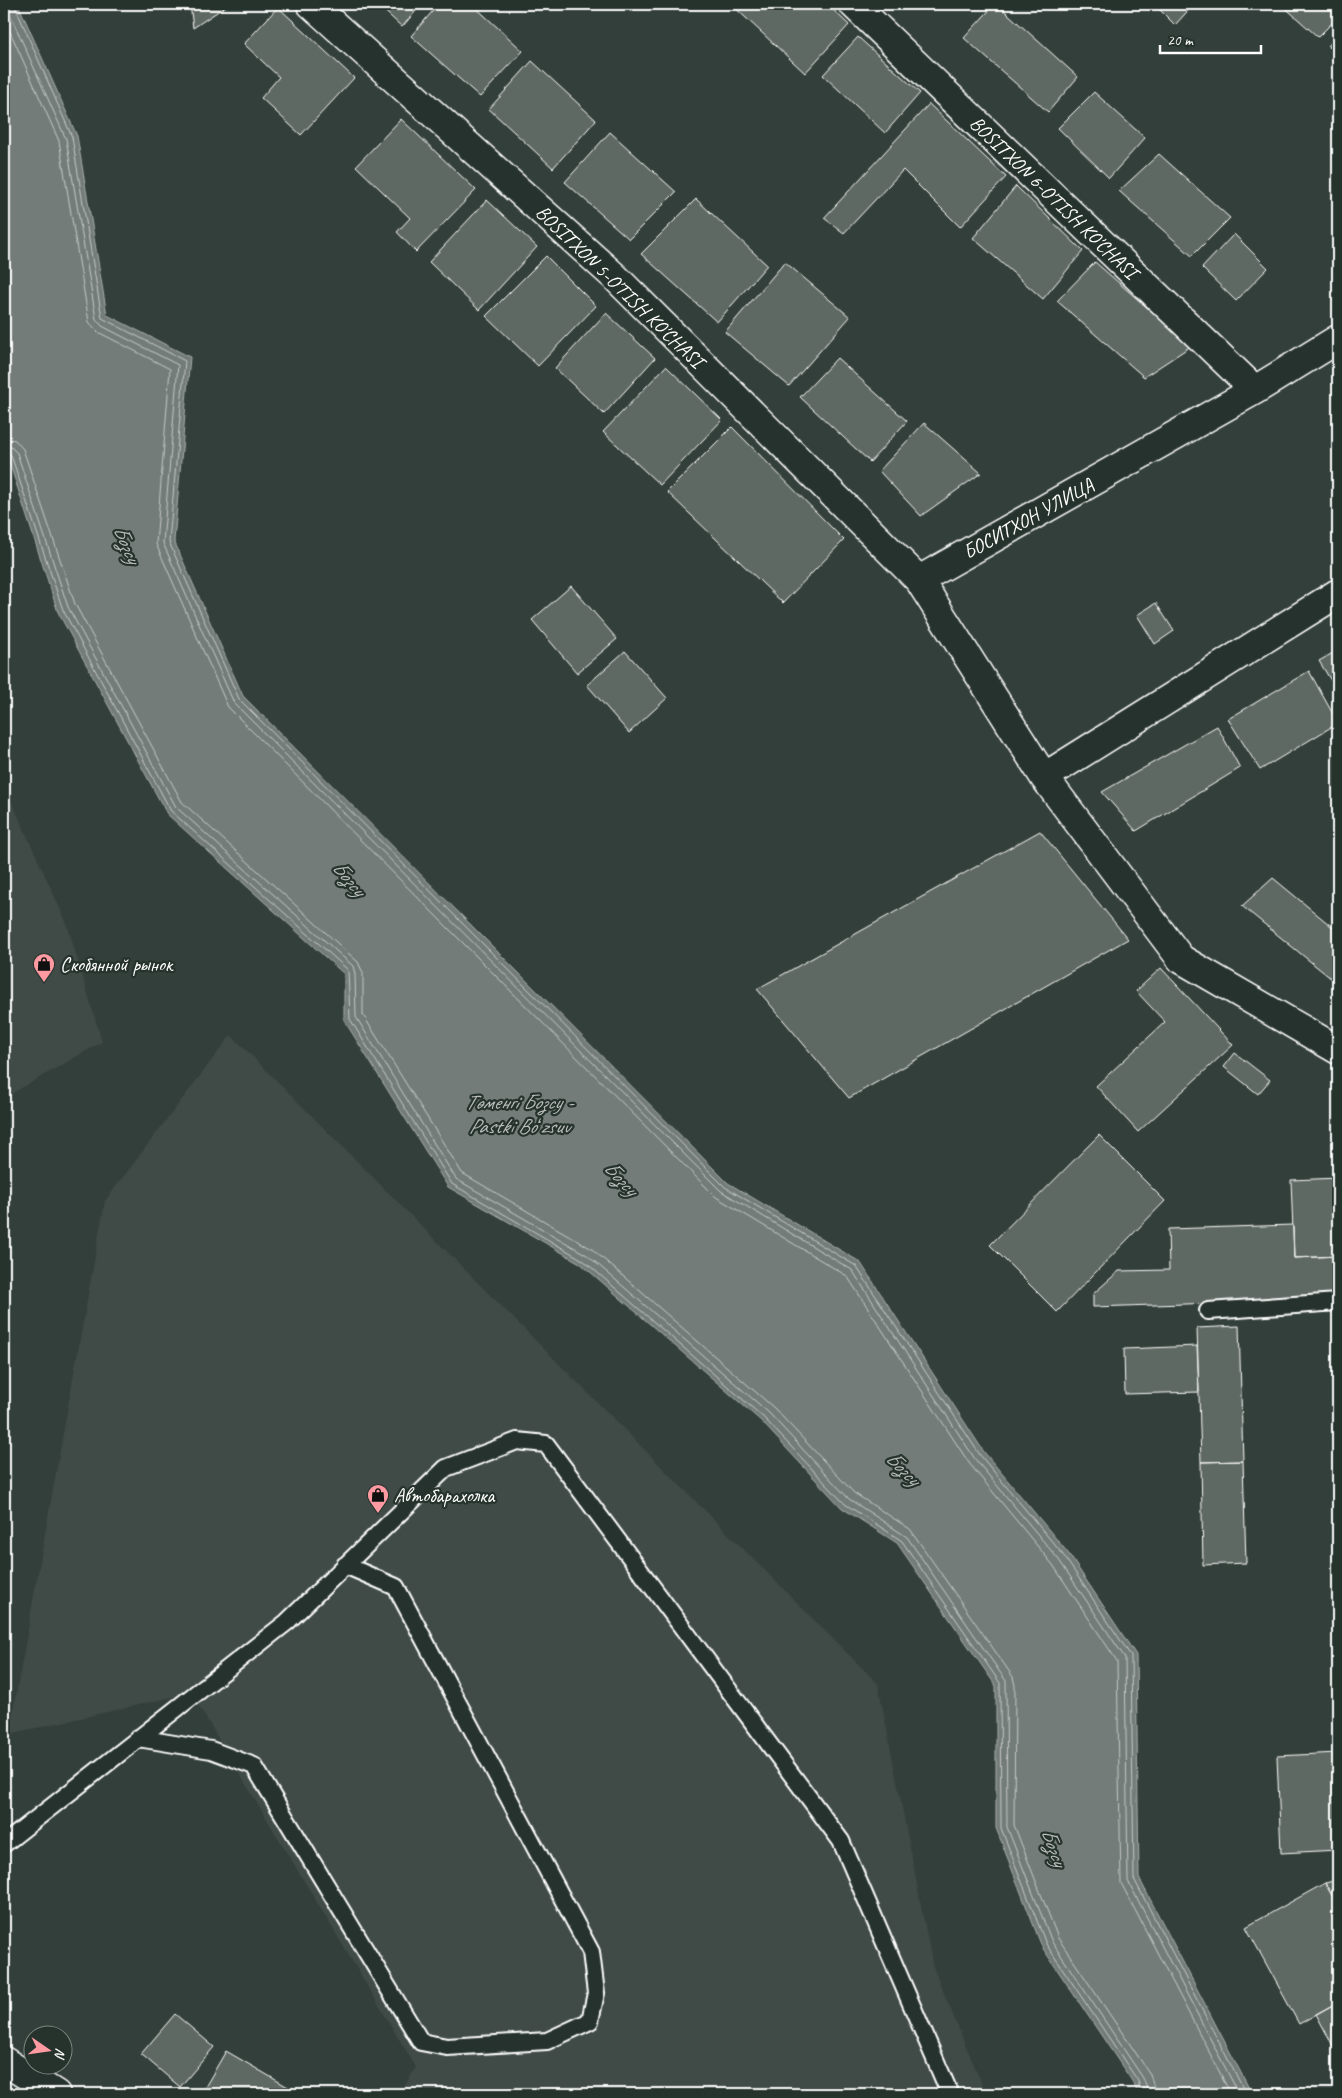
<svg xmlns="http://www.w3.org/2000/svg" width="1342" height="2098" font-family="Caveat,sans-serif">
  <rect width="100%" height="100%" fill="#333f3a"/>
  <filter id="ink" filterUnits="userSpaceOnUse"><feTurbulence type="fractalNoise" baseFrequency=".02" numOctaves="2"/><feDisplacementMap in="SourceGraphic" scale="10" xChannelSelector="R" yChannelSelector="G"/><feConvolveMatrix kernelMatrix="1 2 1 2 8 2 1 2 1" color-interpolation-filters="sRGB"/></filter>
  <g filter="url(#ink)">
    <path fill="#404c47" d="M4 785 67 924 102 1042 4 1098Z
      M231 1035 878 1684 933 1967 986 2094H400L416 2067 191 1693 9 1734 105 1201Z"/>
    <path fill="#737b78" stroke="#abb0ae" d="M4 4H18L77 136 107 315 190 357 174 541 243 696 728 1183 860 1262 984 1452 1068 1553 1136 1655 1139 1878 1252 2094H1138L1134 2084 1042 1947 996 1828V1686L897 1543 842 1508 761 1421 580 1263 448 1187 344 1020V974L167 814 58 612 4 446Z"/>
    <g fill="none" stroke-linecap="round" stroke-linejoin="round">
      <path stroke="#c7cac9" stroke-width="1" d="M7 4 8 10 66 139 96 319 102 326 178 365 163 543 234 703 721 1191 852 1270 975 1459 1059 1560 1125 1658 1128 1881 1239 2094
        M14 4 72 137 102 318 185 361 169 542 239 699 725 1187 856 1266 980 1455 1064 1556 1131 1656 1134 1879 1246 2094
        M4 18 59 141 89 322 98 332 170 369 156 544 228 707 716 1197 847 1276 969 1463 1053 1565 1117 1661 1121 1883 1231 2094
        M4 438 15 440 23 449 75 604 182 802 358 962 363 973V1015L462 1173 592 1249 774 1408 854 1493 910 1529 1013 1677 1015 1686 1014 1825 1058 1938 1150 2074 1156 2094
        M4 445 11 447 17 453 68 607 176 807 353 966 355 974 356 1017 456 1179 587 1255 769 1413 849 1499 907 1537 1006 1681 1007 1827 1052 1942 1143 2078 1149 2094
        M4 452H8L11 455 63 610 171 811 348 970 350 1019 452 1184 583 1260 764 1418 845 1504 902 1541 1000 1683 1001 1828 1046 1944 1138 2081 1142 2094"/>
    </g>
    <path fill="#5f6964" stroke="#fff" d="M190 4H229L193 28Z
      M377 4H422L402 27Z
      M439 4H472L523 51 480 97 411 36Z
      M731 4H827L849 25 805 73Z
      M995 4H997L1078 77 1048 112 964 38Z
      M1154 4H1194L1175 25Z
      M1281 4H1338V17L1318 37Z
      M278 7 354 78 301 135 261 98 279 77 244 44Z
      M1338 35V56L1328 46Z
      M858 37 920 93 885 133 823 75Z
      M532 61 596 120 553 168 489 109Z
      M1094 92 1145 138 1109 178 1058 128Z
      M929 104 1006 177 960 227 903 170 844 233 824 218Z
      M401 119 476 190 416 252 397 232 410 218 356 166Z
      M610 132 676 192 629 239 565 182Z
      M1159 154 1230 218 1192 256 1119 191Z
      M1016 186 1083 251 1043 299 973 238Z
      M696 199 767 265 717 322 641 254Z
      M487 200 537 247 479 310 429 262Z
      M1234 234 1268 268 1236 301 1202 268Z
      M546 256 596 306 538 366 486 316Z
      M785 262 850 317 789 386 725 332Z
      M1095 262 1191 346 1144 377 1057 301Z
      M606 313 655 358 604 414 555 368Z
      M837 358 907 421 870 462 800 397Z
      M666 366 722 420 660 485 603 432Z
      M924 423 981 473 921 516 879 471Z
      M732 427 844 540 783 603 667 492Z
      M571 586 617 639 577 673 532 620Z
      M1156 603 1174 631 1155 644 1137 615Z
      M1338 650V692L1319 661Z
      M625 651 667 698 629 733 587 685Z
      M1309 671 1338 723 1260 770 1228 719Z
      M1217 726 1240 768 1136 831 1102 792Z
      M1040 831 1128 939 849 1098 757 989Z
      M1273 878 1336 930 1338 929V984L1242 906Z
      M1161 968 1233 1045 1138 1132 1096 1086 1165 1022 1136 991Z
      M1235 1053 1270 1080 1258 1094 1224 1067Z
      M1099 1135 1165 1201 1057 1312 990 1245Z
      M1338 1178V1256L1294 1258 1291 1180Z
      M1293 1225 1294 1258 1338 1256V1299L1093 1307V1294L1119 1271 1169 1270 1168 1229Z
      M1239 1326 1243 1461 1201 1462 1197 1328Z
      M1197 1346 1199 1392 1125 1394 1124 1349Z
      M1243 1461 1246 1563 1203 1565 1201 1462Z
      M1338 1753V1850L1281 1853 1277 1756Z
      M1338 1880V1906L1325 1883Z
      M1325 1883 1338 1906V2002L1299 2024 1246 1927Z
      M1338 2002V2055L1316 2014Z
      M175 2014 214 2047 180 2087 141 2054Z
      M226 2051 300 2094H201Z"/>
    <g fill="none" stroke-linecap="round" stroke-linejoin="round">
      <g stroke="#fff" stroke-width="20">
        <path id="lane" d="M1208 1311 1338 1302
          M138 1738 211 1750 254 1766 421 2042 447 2047 547 2041 590 2021 596 1993 591 1952 396 1587 345 1565
          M4 1844 287 1622 446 1468 517 1441 546 1444 841 1841 950 2094"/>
      </g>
      <g stroke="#fff" stroke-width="31">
        <path id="street" d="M311 4 615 277 919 580 1044 777 1181 959 1338 1050
          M853 4 1255 390
          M919 580 1255 390 1338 339
          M1044 777 1338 593"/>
      </g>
      <g stroke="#fff" stroke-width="31">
        <path id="secondary" d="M4 2061 56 2094"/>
      </g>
      <use href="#lane" stroke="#26332d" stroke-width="16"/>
      <use href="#street" stroke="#26332d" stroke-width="28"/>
      <use href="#secondary" stroke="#26332d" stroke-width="28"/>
    </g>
  </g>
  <defs>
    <g id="shop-pin" transform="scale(1.125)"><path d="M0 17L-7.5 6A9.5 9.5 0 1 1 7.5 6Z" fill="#ff9aa2" stroke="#26332d"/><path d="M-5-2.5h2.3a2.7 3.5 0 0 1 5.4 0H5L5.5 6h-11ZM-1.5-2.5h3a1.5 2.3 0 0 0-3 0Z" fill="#111"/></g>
  </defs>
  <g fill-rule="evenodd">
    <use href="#shop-pin" x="44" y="964"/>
    <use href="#shop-pin" x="378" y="1495"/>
  </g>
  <g text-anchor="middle" stroke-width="4.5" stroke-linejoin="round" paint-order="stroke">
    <g font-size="20" fill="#fff" stroke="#26332d">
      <text transform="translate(1054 197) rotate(44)" y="7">BOSITXON 6-O'TISH KO'CHASI</text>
      <text transform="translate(620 286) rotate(44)" y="7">BOSITXON 5-O'TISH KO'CHASI</text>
      <text transform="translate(1028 518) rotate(-29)" y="7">БОСИТХОН УЛИЦА</text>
    </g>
    <g font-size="20" fill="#fff" stroke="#26332d" text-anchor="start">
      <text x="60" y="971">Скобянной рынок</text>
      <text x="394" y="1502">Автобарахолка</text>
    </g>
    <g font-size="21" font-style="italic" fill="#b9bdbc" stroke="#26332d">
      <text transform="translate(127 544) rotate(67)" y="7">Бозсу</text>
      <text transform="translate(349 878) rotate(50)" y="7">Бозсу</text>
      <text x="519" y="1109">Төменгі Бозсу -<tspan x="519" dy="24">Pastki Boʻzsuv</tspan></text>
      <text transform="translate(621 1178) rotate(47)" y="7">Бозсу</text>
      <text transform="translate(903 1468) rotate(45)" y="7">Бозсу</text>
      <text transform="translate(1054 1847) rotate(70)" y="7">Бозсу</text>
    </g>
  </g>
  <rect width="1342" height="2098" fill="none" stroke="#26332d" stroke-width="20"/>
  <rect x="10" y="10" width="1322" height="2078" fill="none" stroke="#fff" stroke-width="2" filter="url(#ink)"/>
  <g transform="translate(48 2050) rotate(103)"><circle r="24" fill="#26332d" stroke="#7d8581"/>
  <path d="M0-4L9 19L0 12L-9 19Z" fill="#ff9aa2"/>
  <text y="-8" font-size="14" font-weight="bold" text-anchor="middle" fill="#ffffff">N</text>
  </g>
  <path d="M1160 45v8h101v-8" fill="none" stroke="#ffffff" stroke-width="2.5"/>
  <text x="1167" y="45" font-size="15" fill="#ffffff" stroke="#26332d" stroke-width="4" paint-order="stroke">20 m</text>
</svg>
